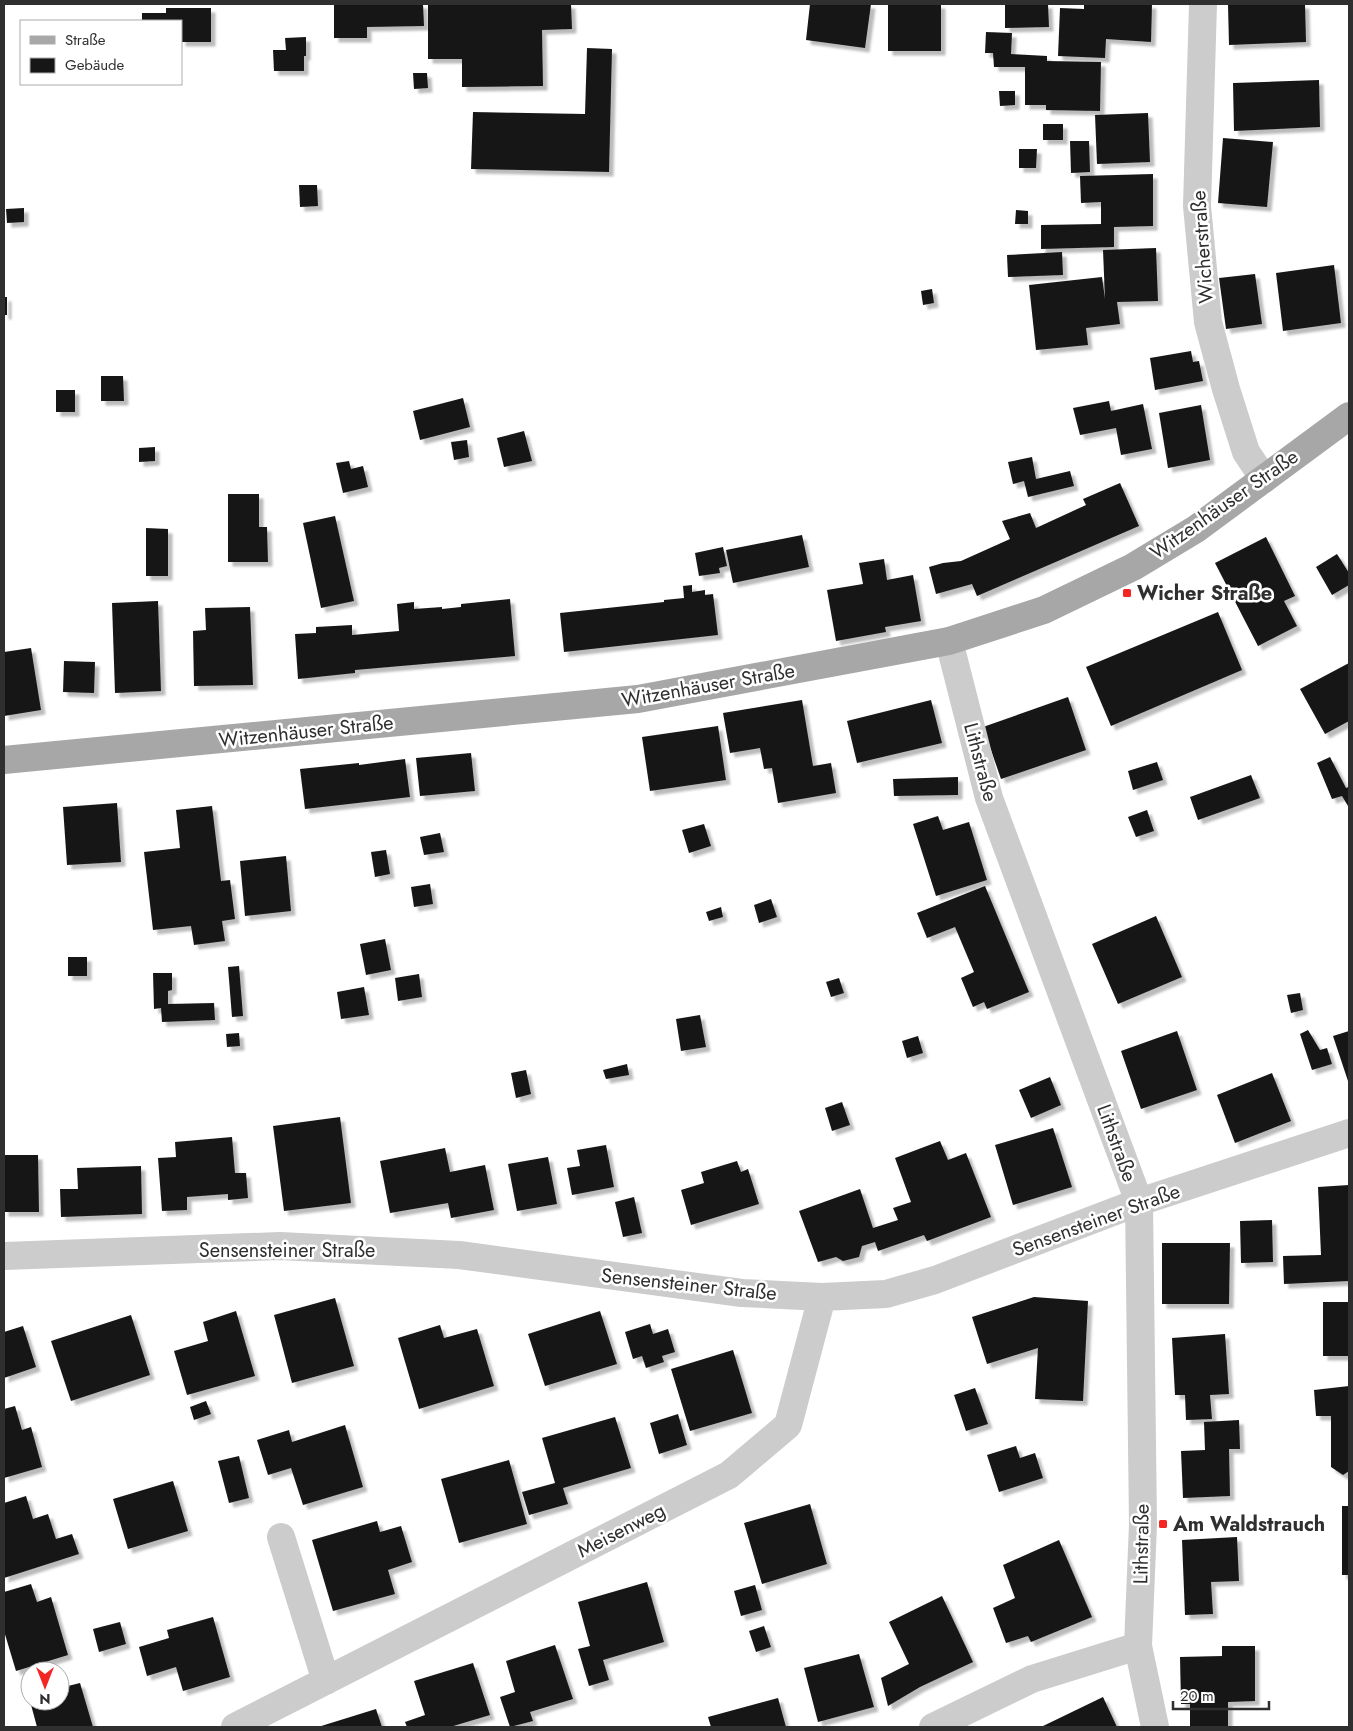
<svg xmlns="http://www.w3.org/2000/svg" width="1353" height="1731" font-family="Jost,sans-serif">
  <defs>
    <filter id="shadow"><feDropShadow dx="4.5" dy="4.5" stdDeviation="1" flood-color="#0004"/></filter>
  </defs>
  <rect width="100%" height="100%" fill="#fff"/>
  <path fill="#161616" filter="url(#shadow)" d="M334 4H423L424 26 367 27V38H334Z
    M428 4H571L572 29 542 30 543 86 462 87V59H428Z
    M810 4H871L865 48 806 40Z
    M888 4H941V51H888Z
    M1005 4H1048L1049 27 1005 28Z
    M1084 4H1152L1151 42 1106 39 1105 58 1058 56 1060 8 1084 9Z
    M1268 4H1305L1306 42 1229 45 1228 5Z
    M166 8H211V42H181V21H142V13H166Z
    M986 32 1012 33 1011 54 1047 56V61L1101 62 1100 111 1046 110V105H1025V67H994L993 53H985Z
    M306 37V56H304V71H274L273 50H286L285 38Z
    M587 48 612 49 609 172 471 169 473 112 585 114Z
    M413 73H427L428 88 414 89Z
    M1319 80 1320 127 1234 131 1233 83Z
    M999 91H1015V105L1000 106Z
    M1148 113 1150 162 1097 164 1095 115Z
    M1043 124H1063V140H1043Z
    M1223 138 1273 142 1267 207 1218 203Z
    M1070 141H1089L1090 172 1071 173Z
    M1019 149H1037L1036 168H1019Z
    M1153 174V226L1114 227V247L1041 249V225L1101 224V202L1081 203 1080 176Z
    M299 185H317L318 206 300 207Z
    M24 208V222L7 223 6 209Z
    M1016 210 1028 211V224H1015Z
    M1156 248 1158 301 1117 302 1120 324 1086 328 1088 345 1036 350 1029 285 1102 277 1105 299 1103 250Z
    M1062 252 1063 275 1008 277 1007 255Z
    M1334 265 1341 323 1283 331 1276 273Z
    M1255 274 1262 324 1226 329 1219 278Z
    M932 289 934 303 923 305 921 291Z
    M4 297H7V315H4Z
    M1191 351 1193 362 1199 361 1203 381 1155 390 1150 358Z
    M101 376H123L124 401H101Z
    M56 390H75V412H56Z
    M463 398 470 427 420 440 413 411Z
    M1109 401 1111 411 1143 404 1152 449 1121 455 1116 428 1080 435 1073 408Z
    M1201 405 1210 460 1168 468 1159 413Z
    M524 431 532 461 504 467 497 438Z
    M467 440 469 457 454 460 451 442Z
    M155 447V461L139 462V448Z
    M1032 457 1036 479 1070 471 1074 486 1028 497 1024 481 1013 484 1008 462Z
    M349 461 351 469 363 466 368 487 343 493 336 463Z
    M1120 483 1139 526 977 596 972 584 936 594 929 567 943 563 961 561 1010 539 1002 521 1030 513 1036 528 1086 505 1083 499Z
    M228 494H259V527H267L268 562H228Z
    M335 516 354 601 321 608 303 523Z
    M146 528 168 529V576H146Z
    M802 535 809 567 733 583 726 550Z
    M1266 537 1295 596 1284 601 1297 626 1258 646 1215 563Z
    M723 547 727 566 719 568 720 573 699 576 695 553Z
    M1337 554 1349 573V585L1332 595 1316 567Z
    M884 559 887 580 913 575 921 621 885 627 886 632 836 641 827 590 863 584 859 563Z
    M692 585V592L705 590V595L713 594 718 635 564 652 560 613 664 602V600L684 598 683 586Z
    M510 599 515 656 355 670V673L298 679 295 634 316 633V627L352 625V635L399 631 397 604 414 602V609L442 607V609L461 607V604Z
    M158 601 161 691 115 693 112 603Z
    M250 607 253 685 194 686 193 631 206 630 205 608Z
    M1218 612 1242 670 1111 726 1086 667Z
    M31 648 41 710 4 716V652Z
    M64 661 95 662 94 693 63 692Z
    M1349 663V721L1325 734 1300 689Z
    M1068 697 1086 750 1001 779 983 727Z
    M802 700 813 766 831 763 836 793 778 803 772 768 764 769 760 748 730 753 723 713Z
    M931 700 942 743 857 763 847 721Z
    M718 726 726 780 650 791 642 737Z
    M471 753 475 791 420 796 416 758Z
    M1330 757 1346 788 1349 787V806H1348L1342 796 1332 799 1317 763Z
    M405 759 410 797 305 809 300 769 359 763V765Z
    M1157 762 1163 780 1133 790 1128 771Z
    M1251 775 1260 798 1198 820 1190 797Z
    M958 777V795L894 796 893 779Z
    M117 803 121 862 67 865 63 807Z
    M212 806 221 881 230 880 235 919 222 921 225 941 194 945 191 926 153 930 144 852 180 848 176 810Z
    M1147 810 1154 831 1136 837 1128 817Z
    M938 816 943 830 969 822 987 880 936 896 913 824Z
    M704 824 711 846 689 853 682 830Z
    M440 833 444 852 424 855 420 837Z
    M386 850 390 874 375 877 371 852Z
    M286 856 291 911 245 916 240 861Z
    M430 884 433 904 414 907 411 887Z
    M985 886 1029 992 987 1009 984 1002 973 1007 961 978 974 972 955 927 927 938 917 913Z
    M771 899 777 917 759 923 754 905Z
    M721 907 723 917 709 921 706 912Z
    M1156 916 1182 977 1118 1004 1092 944Z
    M385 939 391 970 366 975 360 944Z
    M68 957H87V976H68Z
    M239 966 243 1016 232 1017 228 967Z
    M153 973H172V990L168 991V1004L214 1003 215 1020 162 1022 161 1008 154 1009Z
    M419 974 422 997 398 1001 395 978Z
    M839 978 844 993 831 997 826 982Z
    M364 987 369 1015 341 1019 337 992Z
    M1300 993 1303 1010 1291 1013 1287 995Z
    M700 1015 706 1047 681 1051 676 1019Z
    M1308 1030 1320 1050 1327 1048 1332 1064 1312 1070 1300 1034Z
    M1177 1031 1197 1090 1141 1109 1121 1051Z
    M1349 1031V1084L1333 1036Z
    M239 1033 240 1046 227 1047 226 1034Z
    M918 1036 923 1053 907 1058 902 1041Z
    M627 1064 629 1075 606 1079 603 1070Z
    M526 1070 531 1094 516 1098 511 1073Z
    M1272 1073 1291 1121 1235 1143 1217 1095Z
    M1050 1077 1061 1105 1031 1118 1019 1090Z
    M842 1102 850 1125 832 1131 825 1108Z
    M340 1117 351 1203 284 1211 273 1126Z
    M1053 1128 1072 1187 1013 1205 995 1145Z
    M232 1137 235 1173H246L248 1198 228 1200V1194L187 1197V1210L162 1211 158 1158 176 1157 175 1142Z
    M940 1141 948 1160 966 1153 991 1217 927 1241 924 1235 878 1251 875 1242 862 1246 859 1257 843 1261 836 1257 818 1262 799 1211 860 1189 873 1228 898 1220 893 1208 911 1202 895 1158Z
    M606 1145 614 1187 572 1195 567 1168 580 1166 577 1150Z
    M445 1148 450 1172 485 1165 494 1210 451 1218 448 1203 390 1213 380 1161Z
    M4 1155H38L39 1212H4Z
    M548 1157 557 1204 517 1211 508 1164Z
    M737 1161 741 1172 748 1169 759 1204 691 1225 681 1190 704 1183 701 1172Z
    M141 1166 142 1214 61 1217 60 1189H78L77 1168Z
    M1349 1185V1281L1284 1284 1283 1256 1321 1255 1318 1187Z
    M634 1197 642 1233 623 1237 615 1202Z
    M1272 1220 1273 1262 1241 1263 1240 1221Z
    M1162 1243H1230L1229 1304H1162Z
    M1034 1297 1088 1301 1083 1401 1035 1399 1038 1348 987 1364 972 1317Z
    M335 1298 354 1366 292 1383 274 1315Z
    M1323 1302H1349V1356H1323Z
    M236 1311 255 1376 187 1395 174 1351 208 1341 203 1322Z
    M600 1311 617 1364 545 1386 528 1334Z
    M131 1315 150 1375 71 1401 51 1341Z
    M650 1324 653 1334 668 1329 675 1352 662 1356 664 1362 646 1368 642 1356 633 1359 625 1332Z
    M440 1325 444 1338 477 1329 494 1386 419 1409 398 1338Z
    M23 1326 36 1367 4 1378V1332Z
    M1225 1334 1229 1394 1210 1395 1212 1419 1186 1420 1185 1395H1175L1172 1338Z
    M733 1350 752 1413 690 1431 671 1369Z
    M1349 1386V1471L1343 1475 1331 1467V1416H1316L1314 1390Z
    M975 1388 988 1424 966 1431 954 1395Z
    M206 1401 211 1414 194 1420 190 1407Z
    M15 1406 22 1430 31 1427 42 1467 4 1478V1409Z
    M678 1414 687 1445 659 1454 650 1423Z
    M615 1417 631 1468 563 1488 568 1504 529 1515 522 1492 555 1483 542 1438Z
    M1239 1420 1240 1449H1229L1230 1496 1183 1498 1181 1451 1205 1450 1204 1422Z
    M345 1425 363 1487 303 1505 291 1468 268 1475 257 1440 289 1430 292 1442Z
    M1016 1446 1020 1458 1035 1453 1043 1478 999 1492 987 1455Z
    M239 1456 249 1498 229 1503 218 1461Z
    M509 1460 527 1524 459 1543 441 1479Z
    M173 1481 188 1531 128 1549 113 1499Z
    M26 1496 33 1519 48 1514 56 1539 72 1534 79 1554 4 1578V1503Z
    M810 1504 827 1564 762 1584 744 1523Z
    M1342 1506H1349V1575H1342Z
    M377 1521 380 1532 401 1526 412 1562 388 1570 395 1594 333 1611 312 1540Z
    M1237 1537 1239 1581 1211 1582 1213 1614 1185 1615 1182 1540Z
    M1059 1540 1092 1617 1031 1642 1028 1636 1006 1643 993 1608 1015 1598 1003 1565Z
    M647 1582 664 1642 603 1660 609 1680 589 1686 578 1649 590 1646 578 1602Z
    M31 1584 37 1602 51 1597 68 1655 16 1671 4 1631V1592Z
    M755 1585 762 1610 741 1616 734 1591Z
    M942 1596 973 1662 920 1687 888 1706 881 1678 909 1664 889 1622Z
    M213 1617 230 1677 183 1691 176 1667 147 1676 139 1647 169 1638 167 1630Z
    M120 1622 126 1644 99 1652 93 1629Z
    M764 1626 771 1647 756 1652 749 1631Z
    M555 1645 573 1699 530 1712 533 1721 510 1727 500 1697 515 1692 506 1661Z
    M1222 1646H1255V1701L1228 1702V1727H1190V1704H1181L1180 1657 1222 1656Z
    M859 1654 874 1707 818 1722 804 1668Z
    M473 1663 490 1715 450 1727H407L405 1722 425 1715 414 1681Z
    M80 1683 93 1727H37L30 1701H60V1688Z
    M1103 1697 1117 1727H1041Z
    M778 1698 786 1727H711L708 1717Z
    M376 1709 382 1727H318Z"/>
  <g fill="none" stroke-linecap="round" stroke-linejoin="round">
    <path stroke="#ccc" stroke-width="28" d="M1203 4 1197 206 1208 322 1226 389 1246 452 1264 479
      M949 641 989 798 1139 1202 1143 1524 1138 1646 1155 1727
      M4 1256 280 1246 459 1255 742 1293 822 1297 886 1294 935 1280 1139 1202 1349 1133
      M281 1537 326 1681
      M235 1727 729 1475 788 1425 822 1297
      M933 1727 1032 1679 1138 1646"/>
    <path stroke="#a7a7a7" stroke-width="28" d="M4 760 638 699 949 641 1044 610 1133 567 1196 529 1349 416"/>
  </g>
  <g fill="#f32624" stroke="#fff" stroke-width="2">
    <rect x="1122" y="588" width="10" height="10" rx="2.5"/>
    <rect x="1158" y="1519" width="10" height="10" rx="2.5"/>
  </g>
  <g text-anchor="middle" stroke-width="5" stroke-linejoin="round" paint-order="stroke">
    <g font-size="20" fill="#2f2f2f" stroke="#fff">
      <text transform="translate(1202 247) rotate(-94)" y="7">Wicherstraße</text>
      <text transform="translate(1224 504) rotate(-35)" y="7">Witzenhäuser Straße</text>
      <text transform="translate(708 685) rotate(-10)" y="7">Witzenhäuser Straße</text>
      <text transform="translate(306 731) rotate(-6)" y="7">Witzenhäuser Straße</text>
      <text transform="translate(981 762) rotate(75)" y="7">Lithstraße</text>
      <text transform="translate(1117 1143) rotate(70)" y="7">Lithstraße</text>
      <text transform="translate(1096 1220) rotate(-20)" y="7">Sensensteiner Straße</text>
      <text x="287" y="1257">Sensensteiner Straße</text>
      <text transform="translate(689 1284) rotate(6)" y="7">Sensensteiner Straße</text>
      <text transform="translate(621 1530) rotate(-27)" y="7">Meisenweg</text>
      <text transform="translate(1141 1544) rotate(-89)" y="7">Lithstraße</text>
    </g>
    <g font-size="20" font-weight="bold" fill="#2f2f2f" stroke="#fff" text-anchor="start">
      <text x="1137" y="600">Wicher Straße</text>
      <text x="1173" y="1531">Am Waldstrauch</text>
    </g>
  </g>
  <rect width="1353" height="1731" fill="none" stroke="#2f2f2f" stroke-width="10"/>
  <rect x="20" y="20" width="162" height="65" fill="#ffffff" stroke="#acacac"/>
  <rect x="30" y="36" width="25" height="8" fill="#a7a7a7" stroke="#acacac"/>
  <text x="65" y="45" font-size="15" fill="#2f2f2f">Straße</text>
  <rect x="30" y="58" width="25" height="15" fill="#161616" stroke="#acacac"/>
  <text x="65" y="70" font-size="15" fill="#2f2f2f">Gebäude</text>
  <g transform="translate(45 1686) rotate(180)"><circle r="24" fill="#ffffff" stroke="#acacac"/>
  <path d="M0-4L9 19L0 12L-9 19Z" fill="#f32624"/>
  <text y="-8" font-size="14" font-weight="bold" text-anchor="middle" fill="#2f2f2f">N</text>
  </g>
  <path d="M1173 1701v8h96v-8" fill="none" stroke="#2f2f2f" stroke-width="2.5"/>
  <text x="1180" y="1701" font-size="15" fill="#2f2f2f" stroke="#ffffff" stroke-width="4" paint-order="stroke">20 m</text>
</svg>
